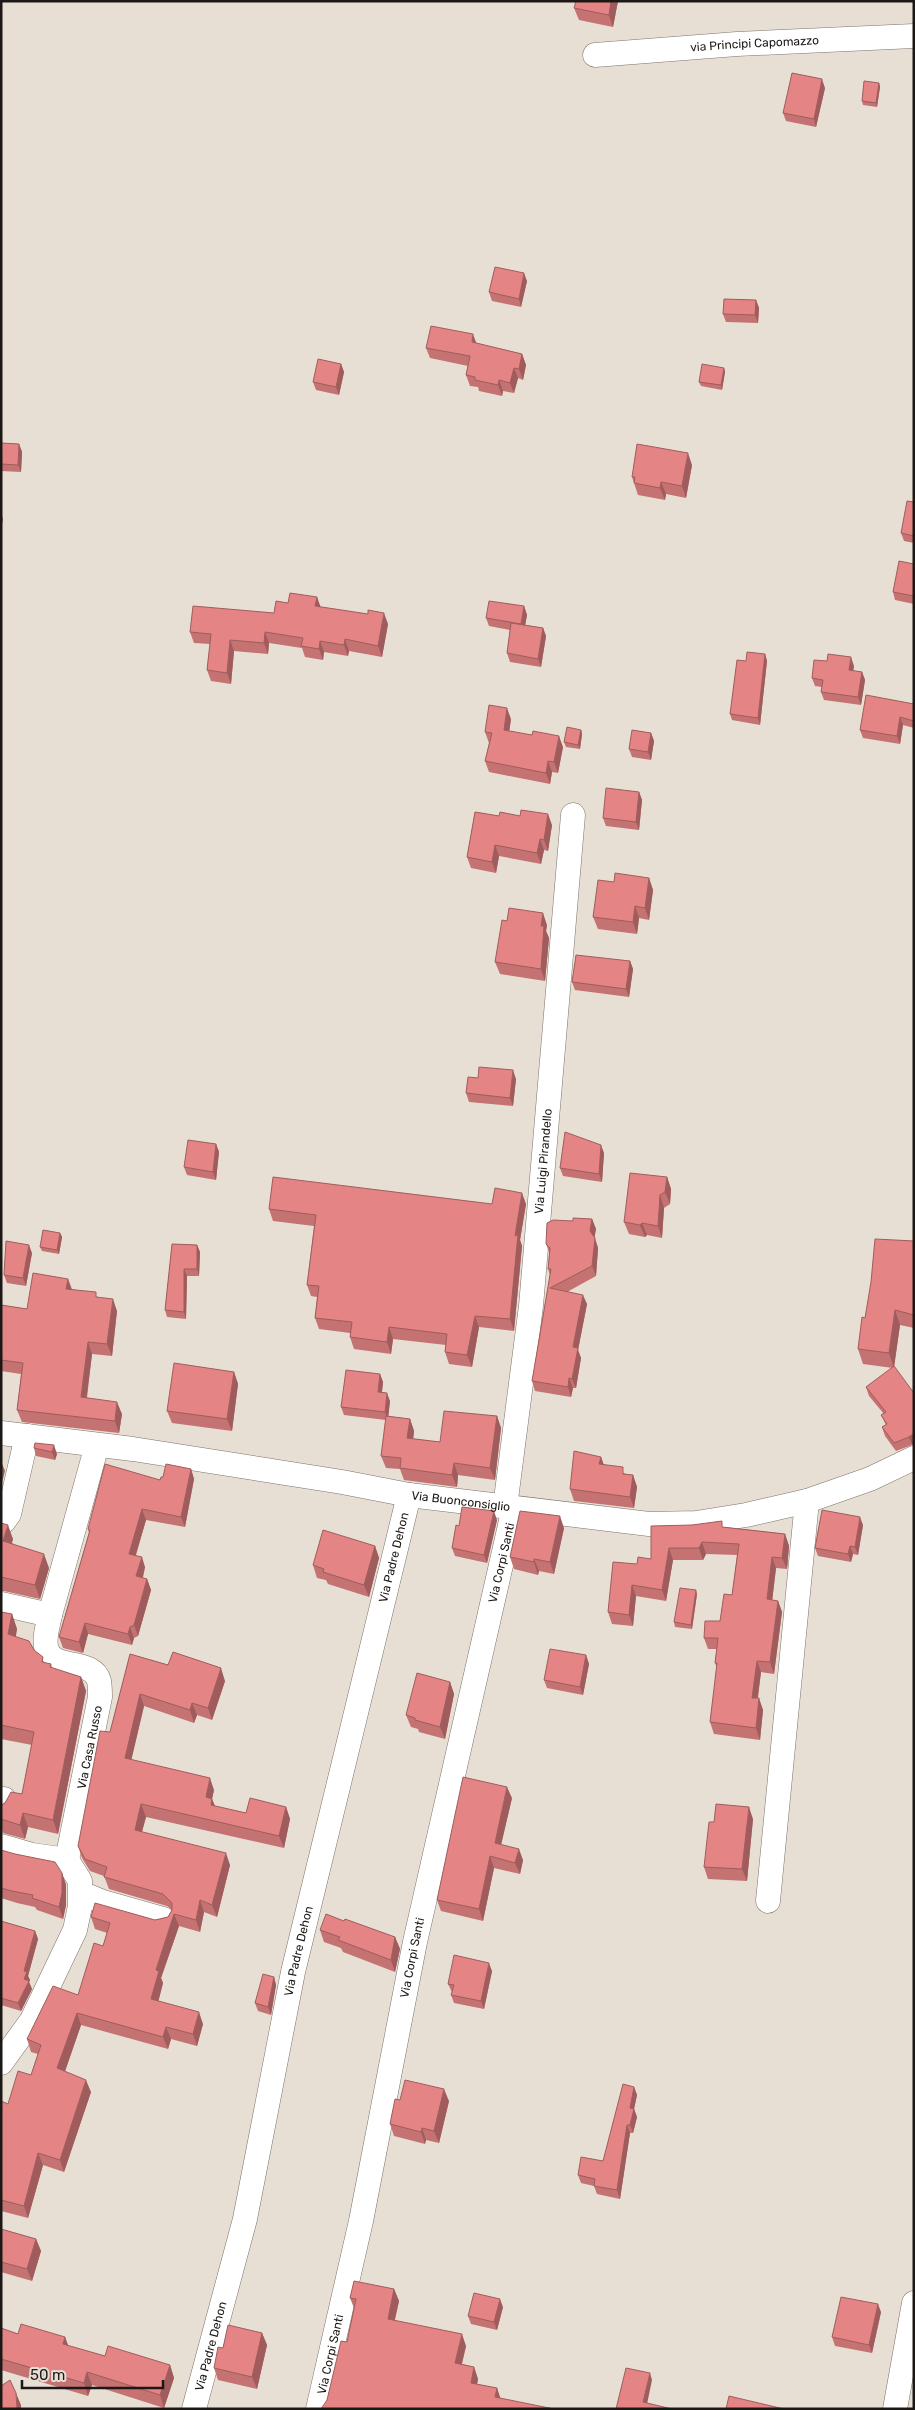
<svg xmlns="http://www.w3.org/2000/svg" width="915" height="2410" font-family="Rubik,sans-serif">
  <rect width="100%" height="100%" fill="#e8dfd4"/>
  <g fill="none" stroke-linecap="round" stroke-linejoin="round">
    <g stroke="#7b736a" stroke-width="25">
      <g id="minor">
        <path id="s1" d="M595 55 737 44 914 36"/>
        <path id="s2" d="M1 1433 133 1449 342 1482 409 1495 649 1524 696 1523 746 1515 807 1501 870 1479 914 1458"/>
        <path id="s3" d="M505 1507 531 1306 573 815"/>
        <path d="M1 1521H4L9 1514 27 1436"/>
        <path d="M1 1604 50 1615"/>
        <path d="M1 1807 4 1799"/>
        <path d="M1 1846 32 1855 67 1860"/>
        <path d="M81 1893 103 1902 163 1919"/>
        <path d="M768 1901 807 1501"/>
        <path id="s4" d="M1 2063 32 2020 75 1930 80 1906V1881L67 1860 100 1697C100 1692 100 1686 99 1681 93 1658 54 1671 47 1650 43 1640 48 1625 50 1615L97 1445"/>
        <path id="s5" d="M194 2409 245 2219 293 1972 409 1495"/>
        <path id="s6" d="M318 2409 361 2221 415 1942 514 1508"/>
        <path d="M895 2409 914 2303"/>
      </g>
    </g>
    <use href="#minor" stroke="#fff" stroke-width="24"/>
  </g>
  <path fill="#c47272" d="M618 1 613 27 579 20 574 8Z
    M879 83 880 87 877 107 863 105 862 101Z
    M825 88 816 127 786 121 783 113Z
    M527 281 521 307 492 301 489 292Z
    M756 300 759 308 758 323 726 322 723 314Z
    M476 343 522 354 526 365 523 380 518 378 514 393 503 391 502 396 479 391 478 387 470 386 466 375 468 366 430 358 426 348Z
    M341 364 344 372 339 395 316 390 313 382Z
    M724 368 725 372 722 390 701 386 699 382Z
    M1 443 19 444 22 452 21 472 1 471Z
    M692 465 686 498 666 494 665 500 638 495 632 477Z
    M914 502V543L904 541 901 533Z
    M914 564V604L895 600 893 592Z
    M317 597 320 607 388 624 382 657 349 651 348 656 324 652 323 660 305 657 302 648 269 643 268 654 234 651 231 684 211 681 207 670 210 644 194 643 190 632 274 613 288 603Z
    M524 606 527 615 525 625 543 628 546 636 541 667 510 662 507 653 510 630 489 626 486 618Z
    M765 654 767 661 760 725 732 720 730 714 746 661Z
    M827 661 854 666 853 671 862 672 865 680 861 705 824 700 821 692 822 687 815 686 812 678Z
    M914 704V728L903 725 900 744 863 738 860 730Z
    M511 719 509 731 563 747 558 773 552 772 550 784 489 772 485 761 489 743 485 732Z
    M581 730 582 734 580 749 566 747 564 742Z
    M651 733 654 741 651 760 632 757 629 749Z
    M639 792 642 800 639 830 606 826 603 818Z
    M475 812 552 825 548 851 544 850 541 864 499 856 496 873 471 868 467 857Z
    M649 878 653 890 649 920 639 918 637 934 598 929 593 917 614 882Z
    M547 925 546 931 549 938 545 981 500 974 495 962Z
    M630 961 633 969 629 997 575 990 572 982Z
    M516 1079 513 1106 469 1102 466 1093Z
    M216 1144 219 1152 216 1180 187 1175 184 1167Z
    M604 1153 602 1182 563 1176 560 1168Z
    M667 1177 671 1189 670 1204 664 1208 662 1238 647 1235 645 1237 629 1234 624 1222Z
    M492 1204H526L520 1240 522 1246 514 1331 479 1327 472 1367 449 1364 445 1352 446 1345 393 1339 391 1354 354 1349 350 1337V1333L319 1329 315 1318 317 1297 311 1296 307 1285 314 1226 273 1221 269 1209Z
    M592 1219 596 1229 594 1237 598 1248 596 1276 567 1292 587 1304 578 1350 581 1358 576 1388H573L571 1397 535 1391 532 1381 550 1275 548 1269 550 1255 546 1244Z
    M60 1233 62 1237 59 1254 42 1251 40 1247Z
    M914 1241V1328L900 1325 894 1366 912 1445 896 1451 885 1436 882 1427 886 1425 881 1415 884 1414 869 1396 866 1387 893 1368 863 1364 858 1349 865 1318Z
    M172 1244 197 1245 200 1252 199 1276H187L186 1319 167 1317 165 1310Z
    M32 1253 26 1286 7 1283 4 1275Z
    M68 1279 72 1289 98 1297 117 1311 112 1356 92 1354 87 1398 122 1414 119 1433 22 1422 17 1410 21 1374 1 1371V1305L27 1309Z
    M234 1372 238 1384 232 1431 172 1423 167 1411Z
    M380 1374 383 1382 382 1392 390 1401 388 1416 410 1419 414 1431 413 1439 440 1442 497 1416 501 1428 495 1480 458 1475 457 1487 404 1480 400 1469 386 1468 381 1456 386 1420 344 1415 341 1407Z
    M35 1443 57 1454 55 1460 36 1456 34 1448Z
    M601 1457 604 1465 626 1474 633 1475 637 1487 634 1508 574 1501 570 1489Z
    M191 1469 194 1479 185 1527 146 1520 136 1555 145 1567 143 1578 147 1579 151 1590 138 1636 134 1638 132 1645 88 1634 83 1653 63 1648 59 1637 89 1533 88 1529 163 1477Z
    M497 1520 487 1563 455 1556 452 1548 459 1526Z
    M1 1523 13 1539 12 1543 49 1568 40 1599 4 1591H1Z
    M863 1525 858 1555 853 1554 851 1562 818 1556 815 1548Z
    M651 1526 725 1527 785 1534 789 1546 787 1569 776 1568 772 1600 778 1601 782 1612 774 1674 761 1672 758 1698 763 1710 760 1740 714 1734 710 1722 717 1668 715 1663 717 1649H708L704 1638 720 1621 732 1595 737 1555 706 1554 703 1560H673L666 1601 636 1596 633 1626 612 1624 608 1612 637 1564 651 1559Z
    M564 1528 554 1574 539 1571 538 1575 514 1569 510 1557Z
    M375 1546 379 1558 369 1597 328 1584 326 1580 317 1578 313 1565Z
    M697 1594 692 1629 675 1627 674 1622Z
    M1 1612 12 1614 17 1629 15 1637 34 1650 45 1663 51 1664 52 1668 81 1677 86 1691 58 1834 28 1827 25 1839 3 1833 1 1827V1805L22 1794 32 1745 1 1739Z
    M130 1654 225 1681 212 1720 197 1715 194 1723 144 1706 131 1760 214 1790 212 1799 215 1806 246 1813 286 1807 290 1819 284 1848 146 1817 142 1832 230 1865 217 1917 204 1912 200 1932 179 1926 161 1978 163 1983 158 2001 203 2024 197 2046 171 2039 168 2049 81 2025 65 2071 91 2092 64 2172 43 2165 28 2218 1 2211V2101L8 2104 31 2075 38 2054 31 2052 27 2039 78 1995 103 1946 107 1933 95 1929 91 1917 155 1920 168 1917 172 1910 167 1906 109 1889 104 1876 90 1871 82 1858 78 1846 110 1732Z
    M586 1655 589 1664 583 1695 547 1688 544 1680Z
    M450 1682 454 1694 445 1739 419 1732 418 1729 411 1727 406 1715Z
    M512 1798 501 1844 523 1860 520 1874 494 1868 483 1921 441 1911 437 1900Z
    M753 1819 747 1881 708 1879 704 1867 714 1822Z
    M1 1850 62 1873 66 1885V1905L63 1919 37 1910 35 1907 17 1903 1 1898Z
    M1 1921 35 1931 38 1939 28 1976 30 1980 29 1982 32 1989 21 2011 1 2005Z
    M344 1921 395 1937 400 1949 395 1972 343 1952 341 1948 324 1942 320 1930Z
    M492 1971 484 2009 454 2003 451 1995 452 1992 448 1984Z
    M274 1977 276 1985 271 2015 258 2011 255 2003Z
    M634 2087 637 2095 634 2109 637 2117 633 2133H630L620 2199 597 2194 594 2186 581 2183 578 2175 603 2161Z
    M400 2100 449 2101 439 2143 426 2140 425 2144 394 2136 390 2124Z
    M1 2229 36 2239 41 2251 32 2281 1 2272Z
    M394 2289 399 2301 395 2320 466 2346 462 2364 474 2367 478 2379 477 2384 497 2388 500 2398 327 2400 347 2342 354 2308 350 2298Z
    M503 2307 497 2330 471 2324 468 2316Z
    M881 2312 872 2353 835 2346 832 2337Z
    M1 2328 18 2334 65 2337 68 2346 105 2356 170 2365 174 2378 164 2408 92 2385 88 2396 1 2370Z
    M262 2333 267 2345 257 2389 218 2380 214 2368Z"/>
  <path fill="#a05c5c" d="M611 1H618L613 27 609 15Z
    M822 79 825 88 816 127 814 119Z
    M879 83 880 87 877 107 876 103Z
    M524 273 527 281 521 307 519 299Z
    M756 300 759 308 758 323 755 315Z
    M473 334 477 345 472 342Z
    M522 354 526 365 523 380 519 369Z
    M341 364 344 372 339 395 336 387Z
    M514 368 518 378 514 393 510 383Z
    M724 368 725 372 722 390 721 385Z
    M499 380 503 391 502 396 498 385Z
    M19 444 22 452 21 472 18 465Z
    M688 453 692 465 686 498 682 486Z
    M661 482 666 494 665 500 660 488Z
    M1 513 3 519 1 530Z
    M317 597 321 608 315 606Z
    M524 606 527 615 524 632 521 624Z
    M384 613 388 624 382 657 378 646Z
    M543 628 546 636 541 667 538 659Z
    M265 632 269 643 268 654 264 643Z
    M345 639 349 651 348 656 344 645Z
    M230 640 234 651 231 684 227 673Z
    M320 641 324 652 323 660 319 649Z
    M765 654 767 661 760 725 758 718Z
    M851 657 854 666 852 678 849 670Z
    M862 672 865 680 861 705 858 697Z
    M507 708 511 719 508 741 504 730Z
    M900 717 903 725 900 744 897 736Z
    M581 730 582 734 580 749 578 745Z
    M651 733 654 741 651 760 648 752Z
    M559 736 563 747 558 773 554 762Z
    M548 761 552 772 550 784 546 773Z
    M639 792 642 800 639 830 636 822Z
    M548 814 552 825 548 851 544 840Z
    M540 839 544 850 541 864 537 853Z
    M495 845 499 856 496 873 492 862Z
    M649 878 653 890 649 920 645 908Z
    M635 906 639 918 637 934 633 922Z
    M543 913 547 925 546 931 549 938 545 981 541 969V926Z
    M630 961 633 969 629 997 626 989Z
    M513 1070 516 1079 513 1106 510 1098Z
    M216 1144 219 1152 216 1180 213 1172Z
    M601 1145 604 1153 602 1182 599 1174Z
    M667 1177 671 1189 670 1204 665 1192Z
    M522 1193 526 1204 520 1240 522 1246 514 1331 510 1319 515 1236Z
    M660 1195 664 1208 662 1238 658 1226Z
    M592 1219 596 1229 594 1241 590 1231Z
    M642 1223 647 1235 645 1237 640 1225Z
    M60 1233 62 1237 59 1254 57 1250Z
    M595 1238 598 1248 596 1276 592 1266Z
    M29 1245 32 1253 26 1286 23 1278Z
    M197 1245 200 1252 199 1276 197 1269Z
    M184 1269 187 1276 186 1319 184 1312Z
    M68 1279 72 1291 66 1289Z
    M583 1295 587 1304 578 1350 581 1358 576 1388 572 1379 573 1347Z
    M113 1299 117 1311 112 1356 107 1344Z
    M895 1310 900 1325 894 1368 889 1353Z
    M475 1316 479 1327 472 1367 467 1355Z
    M389 1327 393 1339 391 1354 387 1342Z
    M88 1342 92 1354 85 1409 81 1397Z
    M234 1372 238 1384 232 1431 227 1419Z
    M380 1374 383 1382 381 1400 378 1392Z
    M569 1378 573 1388 571 1397 568 1387Z
    M387 1393 390 1401 388 1420 385 1412Z
    M117 1402 122 1414 119 1433 115 1421Z
    M497 1416 501 1428 495 1480 490 1468Z
    M410 1419 414 1431 412 1450 407 1438Z
    M914 1433V1444L912 1445 909 1437Z
    M54 1445 57 1454 55 1460 52 1452Z
    M601 1457 605 1469 599 1464Z
    M1 1461 5 1471 1 1486Z
    M454 1463 458 1475 457 1487 452 1475Z
    M191 1469 194 1479 185 1527 181 1517Z
    M633 1475 637 1487 634 1508 630 1497Z
    M142 1509 146 1520 133 1564 129 1554Z
    M494 1511 497 1520 487 1563 484 1555Z
    M560 1516 564 1528 554 1574 550 1562Z
    M860 1517 863 1525 858 1555 855 1547Z
    M8 1525 13 1539 8 1555 3 1541Z
    M785 1534 789 1546 787 1569 782 1558Z
    M702 1542 706 1554 703 1560 699 1548Z
    M375 1546 379 1558 369 1597 364 1585Z
    M850 1546 853 1554 851 1562 848 1554Z
    M669 1548 673 1560 666 1601 662 1590Z
    M44 1554 49 1568 40 1599 35 1585Z
    M142 1557 145 1567 140 1587 136 1576Z
    M772 1557 776 1568 771 1611 767 1599Z
    M534 1559 539 1571 538 1575 534 1562Z
    M147 1579 151 1590 138 1636 134 1625Z
    M632 1585 636 1596 633 1626 629 1615Z
    M696 1590 697 1594 692 1629 691 1625Z
    M778 1601 782 1612 774 1674 770 1662Z
    M12 1614 17 1629 14 1649 8 1634Z
    M85 1623 88 1634 83 1653 79 1642Z
    M130 1627 134 1638 132 1645 128 1634Z
    M586 1655 589 1664 583 1695 580 1687Z
    M757 1661 761 1672 756 1709 752 1698Z
    M221 1668 225 1681 212 1720 208 1708Z
    M81 1677 86 1691 58 1834 53 1820Z
    M450 1682 454 1694 445 1739 440 1727Z
    M140 1694 144 1706 129 1770 125 1758Z
    M759 1698 763 1710 760 1740 756 1728Z
    M192 1703 197 1715 194 1723 190 1710Z
    M210 1778 214 1790 212 1799 217 1811 215 1817 206 1797Z
    M507 1787 512 1798 499 1854 495 1843Z
    M141 1804 146 1817 139 1842 135 1830Z
    M286 1807 290 1819 284 1848 279 1836Z
    M749 1807 753 1819 747 1881 742 1869Z
    M23 1813 28 1827 25 1839 20 1825Z
    M519 1849 523 1860 520 1874 515 1863Z
    M226 1853 230 1865 217 1917 212 1905Z
    M490 1856 494 1868 483 1921 479 1909Z
    M62 1873 66 1885V1905L63 1919 59 1907Z
    M200 1900 204 1912 200 1932 196 1920Z
    M174 1914 179 1926 161 1978 163 1983 156 2011 151 1999 156 1970Z
    M35 1931 38 1939 28 1976 30 1980 29 1982 32 1989 21 2011 18 2003 24 1979V1971Z
    M395 1937 400 1949 395 1972 391 1960Z
    M489 1963 492 1971 484 2009 481 2001Z
    M274 1977 276 1985 271 2015 268 2007Z
    M199 2012 203 2024 197 2046 193 2034Z
    M77 2013 81 2025 62 2080 57 2068Z
    M166 2027 171 2039 168 2049 163 2037Z
    M86 2080 91 2092 64 2172 60 2160Z
    M634 2087 637 2095 634 2109 637 2117 633 2133 630 2125V2108Z
    M444 2089 449 2101 439 2143 434 2131Z
    M627 2125 630 2133 620 2199 617 2190Z
    M422 2128 426 2140 425 2144 421 2132Z
    M38 2153 43 2165 28 2218 24 2206Z
    M36 2239 41 2251 32 2281 27 2269Z
    M394 2289 399 2301 392 2331 388 2319Z
    M500 2299 503 2307 497 2330 494 2322Z
    M878 2304 881 2312 872 2353 869 2345Z
    M262 2333 267 2345 257 2389 252 2377Z
    M462 2334 466 2346 459 2375 455 2363Z
    M65 2337 70 2350 63 2344Z
    M170 2365 174 2378 164 2408 160 2395Z
    M474 2367 478 2379 475 2395 471 2383Z
    M87 2372 92 2385 88 2396 84 2383Z
    M650 2373 652 2380 646 2409 643 2402Z
    M497 2388 501 2400 495 2397Z
    M16 2393 21 2405V2409H17Z"/>
  <path fill="#e48484" stroke="#a05c5c" d="M576 1H611L609 15 574 8Z
    M792 73 822 79 814 119 783 113Z
    M864 81 879 83 876 103 862 101Z
    M495 267 524 273 519 299 489 292Z
    M724 299 756 300 755 315 723 314Z
    M431 326 473 334 472 342 522 354 519 369 514 368 510 383 499 380 498 385 475 380V377L466 375 470 356 426 348Z
    M318 359 341 364 336 387 313 382Z
    M702 364 724 368 721 385 699 382Z
    M1 443 19 444 18 465 1 464Z
    M637 444 688 453 682 486 661 482 660 488 634 483 635 477H632Z
    M907 501 914 502V536L901 533Z
    M899 561 914 564V596L893 592Z
    M290 593 317 597 315 606 368 614V610L384 613 378 646 345 639 344 645 320 641 319 649 301 646 303 638 265 632 264 643 230 640 227 673 207 670 211 634 190 632 193 606 274 613 276 601 288 603Z
    M489 601 524 606 521 624 486 618Z
    M511 623 543 628 538 659 507 653Z
    M747 652 765 654 758 718 730 714 737 660 746 661Z
    M828 654 851 657 849 670 862 672 858 697 821 692 823 680 812 678 814 660 827 661Z
    M866 695 914 704V721L900 717 897 736 860 730Z
    M489 705 507 708 504 730 532 735 533 731 559 736 554 762 548 761 546 773 485 761 492 733 485 732Z
    M567 727 581 730 578 745 564 742Z
    M632 730 651 733 648 752 629 749Z
    M606 788 639 792 636 822 603 818Z
    M521 810 548 814 544 840 540 839 537 853 495 845 492 862 467 857 475 812 499 816 500 812 520 816Z
    M615 873 649 878 645 908 635 906 633 922 593 917 598 880 614 882Z
    M509 908 543 913 541 926H544L541 969 495 962 502 920 507 921Z
    M576 955 630 961 626 989 572 982Z
    M479 1067 513 1070 510 1098 466 1093 468 1077 478 1078Z
    M565 1132 601 1145 599 1174 560 1168Z
    M188 1140 216 1144 213 1172 184 1167Z
    M630 1173 667 1177 665 1192 660 1195 658 1226 642 1223 640 1225 624 1222Z
    M273 1177 492 1204 495 1188 522 1193 515 1236 518 1234 510 1319 475 1316 467 1355 445 1352 447 1334 389 1327 387 1342 350 1337 352 1322 315 1318 319 1286 307 1285 316 1215 269 1209Z
    M573 1218 592 1219 590 1231 595 1238 592 1266 550 1288 583 1295 573 1347 578 1348 572 1379 569 1378 568 1387 532 1381 551 1269H548L550 1248 546 1244 547 1223 553 1220 573 1221Z
    M43 1230 60 1233 57 1250 40 1247Z
    M875 1239 914 1241V1315L895 1310 889 1353 858 1349 862 1317 865 1318 871 1282Z
    M6 1241 29 1245 23 1278 4 1275Z
    M172 1244 197 1245V1269H184V1312L165 1310Z
    M33 1273 68 1279 66 1289 96 1292V1297L113 1299 107 1344 88 1342 81 1397 117 1402 115 1421 17 1410 23 1363 1 1360V1305L27 1309Z
    M174 1363 234 1372 227 1419 167 1411Z
    M894 1366 914 1393V1433L909 1437 894 1443 882 1427 887 1424 881 1415 886 1412 866 1387Z
    M346 1370 380 1374 378 1392 387 1393 385 1412 341 1407Z
    M444 1411 497 1416 490 1468 454 1463 452 1475 400 1468 401 1458 381 1456 386 1416 410 1419 407 1438 440 1442Z
    M35 1443 54 1445 52 1452 34 1448Z
    M574 1451 601 1457 599 1464 623 1467V1474L633 1475 630 1497 570 1489Z
    M105 1464 160 1480 161 1477H163L166 1464 191 1469 181 1517 142 1509 129 1554 142 1557 136 1576 147 1579 134 1625 130 1627 128 1634 85 1623 79 1642 59 1637 90 1530 88 1529Z
    M462 1507 494 1511 484 1555 452 1548 456 1525 459 1526Z
    M822 1510 860 1517 855 1547 850 1546 848 1554 815 1548Z
    M520 1511 560 1516 550 1562 534 1559V1562L510 1557Z
    M722 1521V1527L785 1534 782 1558 772 1557 767 1599 778 1601 770 1662 757 1661 752 1698H759L756 1728 710 1722 717 1663H715L718 1638H704L705 1621H720L724 1594 732 1595 739 1544 702 1542 699 1548H669L662 1590 632 1585 629 1615 608 1612 613 1562 637 1564 638 1557 651 1559V1526L692 1525Z
    M1 1523 8 1525 3 1541 44 1554 35 1585 1 1577Z
    M323 1530 375 1546 364 1585 323 1572 324 1569 313 1565Z
    M680 1588 696 1590 691 1625 674 1622Z
    M1 1612 12 1614 8 1634 29 1641 34 1650 43 1657 42 1662 51 1664 50 1667 81 1677 53 1820 23 1813 20 1825 1 1819V1805L5 1803 11 1792 22 1794 34 1732 1 1725Z
    M550 1649 586 1655 580 1687 544 1680Z
    M173 1652 221 1668 208 1708 192 1703 190 1710 140 1694 125 1758 210 1778 206 1797 212 1799 211 1805 246 1813 250 1798 286 1807 279 1836 141 1804 135 1830 226 1853 212 1905 200 1900 196 1920 174 1914 156 1970 159 1971 151 1999 199 2012 193 2034 166 2027 163 2037 77 2013 57 2068 86 2080 60 2160 38 2153 24 2206 1 2200V2101L8 2104 18 2071 31 2075 41 2045 27 2039 53 1986 78 1995 94 1943 103 1946 110 1923 91 1917 95 1903 155 1920 168 1917 172 1910V1903L163 1894 104 1877 107 1867 85 1859 78 1846 100 1731 110 1732 130 1654 168 1665Z
    M417 1673 450 1682 440 1727 415 1720V1718L406 1715Z
    M463 1777 507 1787 495 1843 519 1849 515 1863 490 1856 479 1909 437 1900Z
    M716 1804 749 1807 742 1869 704 1867 709 1822H714Z
    M1 1850 15 1854 55 1862 62 1873V1893L59 1907 32 1898 33 1895 12 1891 1 1888Z
    M326 1914 344 1921 345 1919 395 1937 391 1960 338 1940 340 1937 320 1930Z
    M1 1921 35 1931 24 1971 27 1972 24 1979 29 1981 18 2003 1 1998Z
    M454 1955 489 1963 481 2001 451 1995 454 1985 448 1984Z
    M263 1974 274 1977 268 2007 255 2003Z
    M405 2080 444 2089 434 2131 422 2128 421 2132 390 2124 395 2099 400 2100Z
    M623 2084 634 2087 630 2108 634 2109 630 2125H627L617 2190 594 2186 595 2179 578 2175 581 2157 603 2161Z
    M1 2229 36 2239 27 2269 1 2262Z
    M354 2281 394 2289 388 2319 462 2334 455 2363 474 2367 471 2383 497 2388 495 2397 554 2409H321L327 2400 341 2341 347 2342 356 2299 350 2298Z
    M474 2293 500 2299 494 2322 468 2316Z
    M841 2297 878 2304 869 2345 832 2337Z
    M21 2324 65 2337 63 2344 105 2356 108 2346 170 2365 160 2395 87 2372 84 2383 1 2359V2328L18 2334Z
    M228 2325 262 2333 252 2377 214 2368 218 2347 223 2348Z
    M626 2368 650 2373 643 2402 672 2409H616Z
    M10 2380 16 2393 17 2409H1V2386Z
    M729 2396 784 2409H726Z"/>
  <g text-anchor="middle" stroke-width="4.5" stroke-linejoin="round" paint-order="stroke">
    <g font-size="12" fill="#1c1815" stroke="#e8dfd4">
      <text dy="4" stroke="none"><textPath href="#s1" startOffset="160">via Principi Capomazzo</textPath></text>
      <text dy="4" stroke="none"><textPath href="#s3" startOffset="348">Via Luigi Pirandello</textPath></text>
      <text dy="4" stroke="none"><textPath href="#s2" startOffset="465">Via Buonconsiglio</textPath></text>
      <text dy="4" stroke="none"><textPath href="#s5" startOffset="875">Via Padre Dehon</textPath></text>
      <text dy="4" stroke="none"><textPath href="#s6" startOffset="866">Via Corpi Santi</textPath></text>
      <text dy="4" stroke="none"><textPath href="#s4" startOffset="342">Via Casa Russo</textPath></text>
      <text dy="4" stroke="none"><textPath href="#s5" startOffset="470">Via Padre Dehon</textPath></text>
      <text dy="4" stroke="none"><textPath href="#s6" startOffset="461">Via Corpi Santi</textPath></text>
      <text dy="4" stroke="none"><textPath href="#s5" startOffset="65">Via Padre Dehon</textPath></text>
      <text dy="4" stroke="none"><textPath href="#s6" startOffset="56">Via Corpi Santi</textPath></text>
    </g>
  </g>
  <rect width="915" height="2410" fill="none" stroke="#1c1815" stroke-width="5"/>
  <path d="M22 2380v8h141v-8" fill="none" stroke="#1c1815" stroke-width="2.5"/>
  <text x="30" y="2380" font-size="15" fill="#1c1815" stroke="#e8dfd4" stroke-width="4" paint-order="stroke">50 m</text>
</svg>
